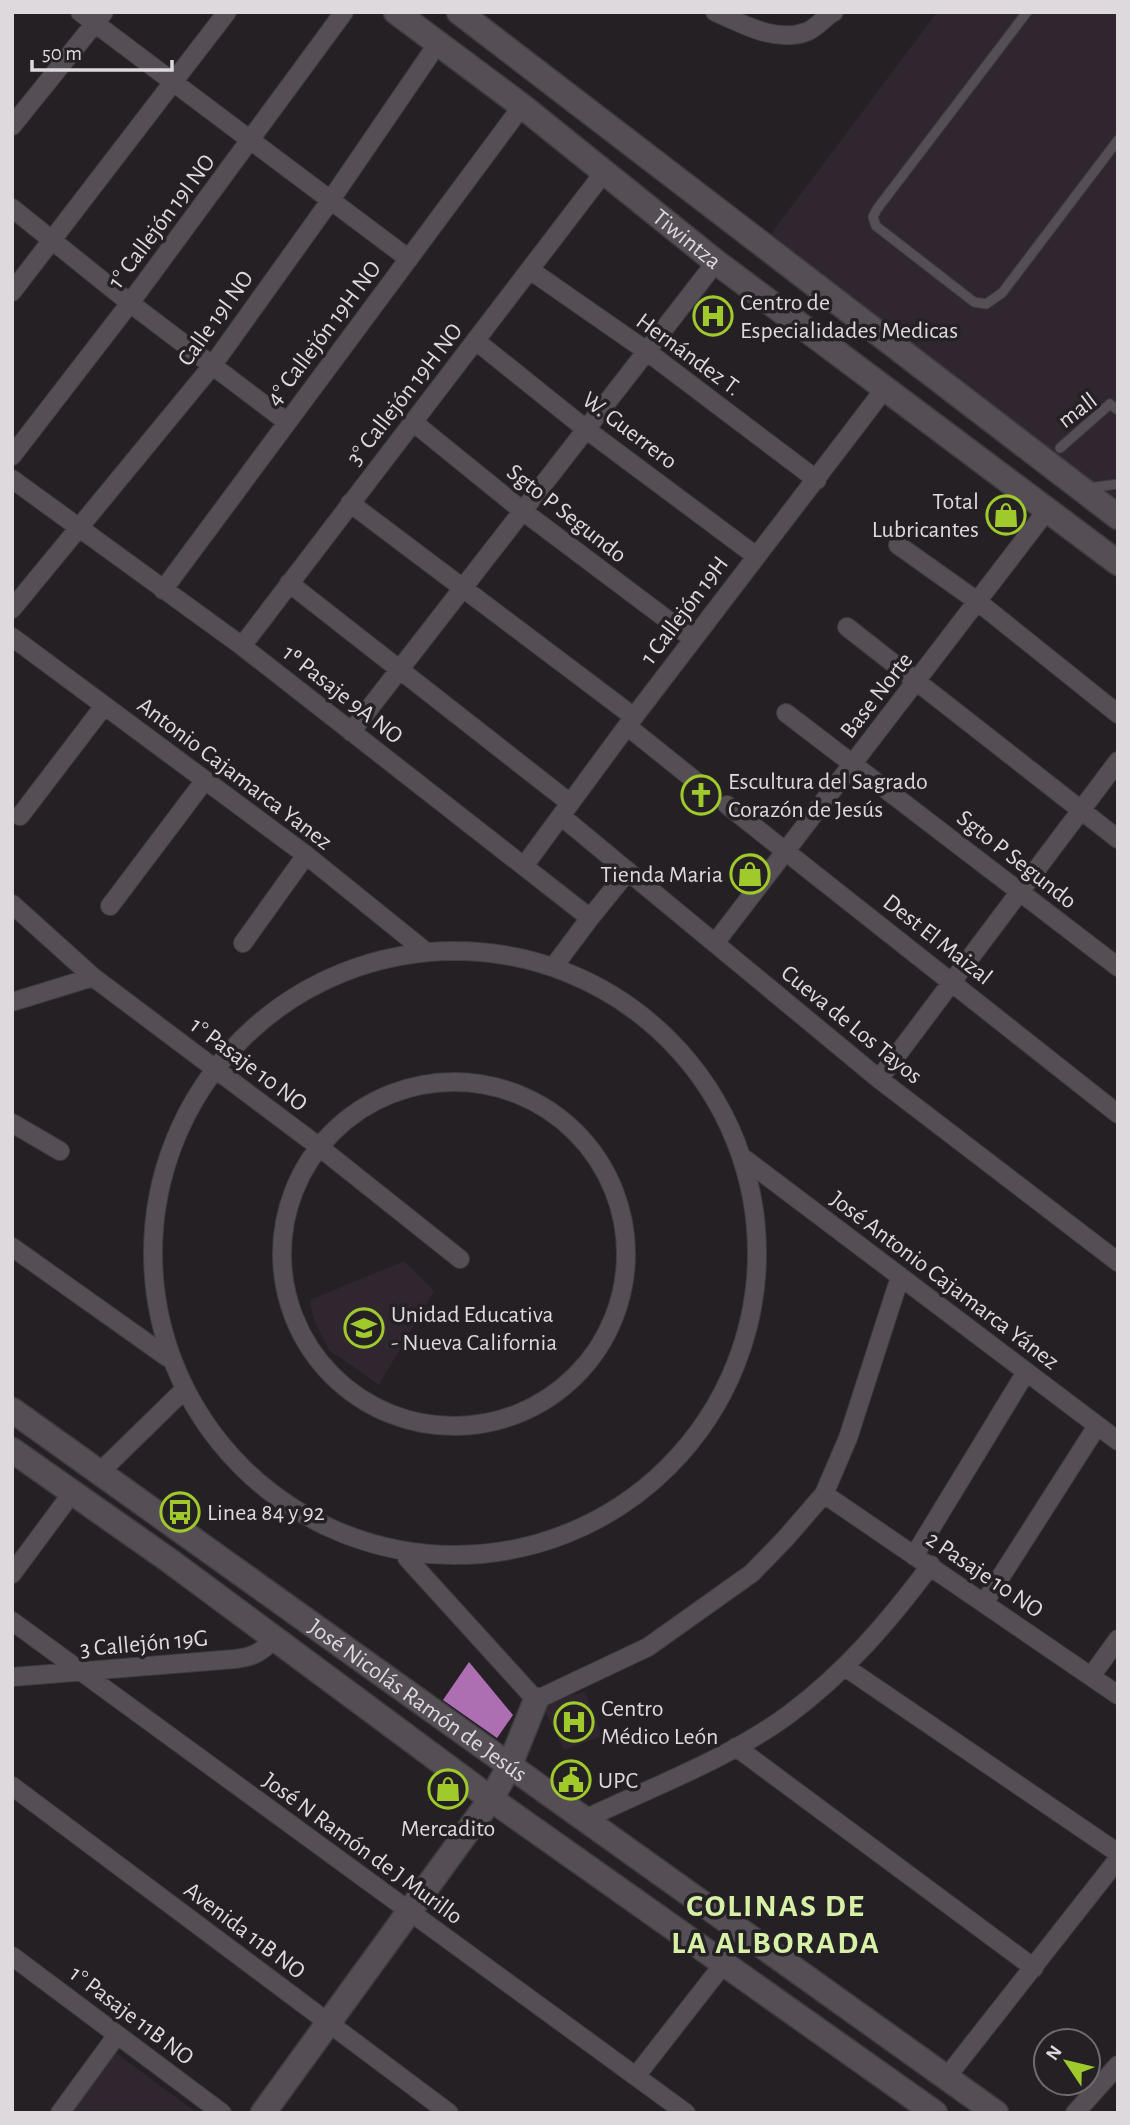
<svg xmlns="http://www.w3.org/2000/svg" width="1130" height="2125" font-family="'Alegreya Sans',sans-serif">
  <rect width="100%" height="100%" fill="#242024"/>
  <path fill="#2f262f" d="M937 12H1118V512L764 243Z
    M404 1261 434 1291 379 1385 329 1350 313 1318 310 1300Z
    M585 1692 602 1736 564 1750 544 1709 549 1700Z
    M107 2046 197 2113H60Z"/>
  <path fill="#ad6fb1" d="M469 1662 513 1715 497 1738 443 1700Z
    M566 1764 588 1781 577 1796 554 1779Z"/>
  <g fill="none" stroke-linecap="round" stroke-linejoin="round">
    <g stroke="#3f3b40" stroke-width="11">
      <path id="lane" d="M1027 12 877 209 873 217 876 226 974 302 986 304 1002 293 1118 140
        M1060 448 1110 404 1118 410
        M1088 488 1118 484"/>
    </g>
    <g stroke="#3f3b40" stroke-width="20">
      <path id="street" d="M80 12 409 259
        M715 12C743 24 775 43 806 32 816 29 824 17 834 12
        M12 126 104 12
        M12 208 130 303 287 422
        M530 270 645 350 817 480
        M12 292 227 12
        M476 341 587 430 756 556
        M413 422 524 512 693 639
        M12 456 130 303 344 12
        M12 479 242 646 590 918 554 966
        M350 503 634 717
        M898 545 977 601 1118 714
        M289 583 570 803
        M163 590 522 106
        M12 609 212 366 330 201 438 43
        M847 627 1118 839
        M12 637 306 855 425 951
        M242 646 605 171
        M786 713 1118 967
        M627 726 698 783
        M351 732 716 262
        M727 805 1118 1114
        M20 816 104 706
        M561 816 879 1079 1118 1262
        M524 866 627 726 886 387
        M12 904 93 977 318 1146 460 1259
        M110 906 205 780
        M590 918 628 871
        M243 943 306 855
        M715 943 1048 509
        M153 1253a302 302 0 1 1 604 0a302 302 0 1 1-604 0Z
        M12 1002 93 977
        M879 1079 1118 761
        M282 1254a172 172 0 1 1 344 0a172 172 0 1 1-344 0Z
        M12 1123 60 1151
        M742 1157 1118 1441
        M12 1247 167 1357
        M100 1472 185 1389
        M824 1494 1118 1695
        M914 1556 1026 1372
        M407 1558 536 1700 648 1647 752 1573 785 1539 824 1494 848 1438 900 1277
        M12 1574 72 1493
        M984 1603 1097 1426
        M12 1621 686 2113
        M845 1667 1118 1853
        M1092 1675 1118 1639
        M12 1677 235 1659C253 1657 262 1652 274 1639
        M736 1747 1034 1968
        M12 1786 449 2113
        M585 1819C652 1787 728 1759 788 1715 845 1673 889 1621 931 1565
        M12 1956 222 2113
        M636 2076 725 1962
        M946 2078 1118 1859
        M60 2113 117 2035
        M1075 2113 1118 2065"/>
    </g>
    <g stroke="#3f3b40" stroke-width="27">
      <g id="secondary">
        <path id="s1" d="M396 12 522 106 716 262 1118 563"/>
        <path d="M459 12 1118 517"/>
        <path id="s2" d="M12 1410 996 2113"/>
        <path d="M12 1450 170 1561 491 1799 935 2113"/>
        <path d="M263 2113 491 1799 509 1767 536 1700"/>
      </g>
    </g>
    <use href="#lane" stroke="#554f55" stroke-width="9"/>
    <use href="#street" stroke="#554f55" stroke-width="18"/>
    <use href="#secondary" stroke="#554f55" stroke-width="24"/>
  </g>
  <defs>
    <g id="hospital-ring" transform="scale(2.0125)"><circle r="9.5" fill="#242024" stroke="#a0ca2c" stroke-width="1.5"/><path d="M-5-5h3v3.5h4V-5h3V5h-3V1.5h-4V5h-3Z" fill="#a0ca2c"/></g>
    <g id="shop-ring" transform="scale(2.0125)"><circle r="9.5" fill="#242024" stroke="#a0ca2c" stroke-width="1.5"/><path d="M-5-2.5h2.3a2.7 3.5 0 0 1 5.4 0H5L5.5 6h-11ZM-1.5-2.5h3a1.5 2.3 0 0 0-3 0Z" fill="#a0ca2c"/></g>
    <g id="church-ring" transform="scale(2.0125)"><circle r="9.5" fill="#242024" stroke="#a0ca2c" stroke-width="1.5"/><path d="M-1.2-6h2.4v3.5h3.3v2.4h-3.3V6h-2.4V-.1h-3.3v-2.4h3.3Z" fill="#a0ca2c"/></g>
    <g id="school-ring" transform="scale(2.0125)"><circle r="9.5" fill="#242024" stroke="#a0ca2c" stroke-width="1.5"/><path d="M0-5L7-2L0 1L-7-2ZM-4 1L0 2.5L4 1V4Q0 6-4 4Z" fill="#a0ca2c"/></g>
    <g id="bus-ring" transform="scale(2.0125)"><circle r="9.5" fill="#242024" stroke="#a0ca2c" stroke-width="1.5"/><path d="M-5-6H5V4H4V6H2V4H-2V6H-4V4H-5ZM-3.5-4V0h7V-4ZM-3.5 1.2v1.5H-2V1.2ZM2 1.2v1.5H3.5V1.2Z" fill="#a0ca2c"/></g>
    <g id="civic-ring" transform="scale(2.0125)"><circle r="9.5" fill="#242024" stroke="#a0ca2c" stroke-width="1.5"/><path d="M-.6-6.5H3V-4.5H.6V-3L4-1V1h2V6H-6V1h2V-1L-.6-3ZM-1.2 2.5V6h2.4V2.5Z" fill="#a0ca2c"/></g>
  </defs>
  <g fill-rule="evenodd">
    <use href="#hospital-ring" x="713" y="316"/>
    <use href="#shop-ring" x="1006" y="515"/>
    <use href="#church-ring" x="701" y="795"/>
    <use href="#shop-ring" x="750" y="874"/>
    <use href="#school-ring" x="364" y="1328"/>
    <use href="#bus-ring" x="180" y="1512"/>
    <use href="#hospital-ring" x="574" y="1722"/>
    <use href="#civic-ring" x="571" y="1780"/>
    <use href="#shop-ring" x="448" y="1789"/>
  </g>
  <g text-anchor="middle" stroke-width="7" stroke-linejoin="round" paint-order="stroke">
    <g font-size="24" fill="#ddd9dd" stroke="#242024">
      <text transform="translate(161 221) rotate(-53)" y="8">1° Callejón 19I NO</text>
      <text dy="8" stroke="none"><textPath href="#s1" startOffset="369">Tiwintza</textPath></text>
      <text transform="translate(215 318) rotate(-54)" y="8">Calle 19I NO</text>
      <text transform="translate(323 333) rotate(-53)" y="8">4° Callejón 19H NO</text>
      <text transform="translate(689 354) rotate(36)" y="8">Hernández T.</text>
      <text transform="translate(404 394) rotate(-52)" y="8">3° Callejón 19H NO</text>
      <text transform="translate(1077 410) rotate(-37)" y="8">mall</text>
      <text transform="translate(630 430) rotate(37)" y="8">W. Guerrero</text>
      <text transform="translate(567 513) rotate(38)" y="8">Sgto P Segundo</text>
      <text transform="translate(684 610) rotate(-53)" y="8">1 Callejón 19H</text>
      <text transform="translate(343 694) rotate(38)" y="8">1º Pasaje 9A NO</text>
      <text transform="translate(876 695) rotate(-52)" y="8">Base Norte</text>
      <text transform="translate(235 773) rotate(37)" y="8">Antonio Cajamarca Yanez</text>
      <text transform="translate(1017 859) rotate(38)" y="8">Sgto P Segundo</text>
      <text transform="translate(938 939) rotate(38)" y="8">Dest El Maizal</text>
      <text transform="translate(852 1024) rotate(39)" y="8">Cueva de Los Tayos</text>
      <text transform="translate(249 1064) rotate(37)" y="8">1° Pasaje 10 NO</text>
      <text transform="translate(945 1280) rotate(37)" y="8">José Antonio Cajamarca Yánez</text>
      <text transform="translate(985 1574) rotate(34)" y="8">2 Pasaje 10 NO</text>
      <text transform="translate(144 1643) rotate(-5)" y="8">3 Callejón 19G</text>
      <text dy="8" stroke="none"><textPath href="#s2" startOffset="499">José Nicolás Ramón de Jesús</textPath></text>
      <text transform="translate(363 1848) rotate(36)" y="8">José N Ramón de J Murillo</text>
      <text transform="translate(245 1930) rotate(37)" y="8">Avenida 11B NO</text>
      <text transform="translate(132 2015) rotate(37)" y="8">1° Pasaje 11B NO</text>
    </g>
    <g font-size="24" fill="#ddd9dd" stroke="#242024" text-anchor="start">
      <text x="740" y="310">Centro de<tspan x="740" dy="28">Especialidades Medicas</tspan></text>
      <text x="979" y="509" text-anchor="end">Total<tspan x="979" dy="28">Lubricantes</tspan></text>
      <text x="728" y="789">Escultura del Sagrado<tspan x="728" dy="28">Corazón de Jesús</tspan></text>
      <text x="723" y="882" text-anchor="end">Tienda Maria</text>
      <text x="391" y="1322">Unidad Educativa<tspan x="391" dy="28">- Nueva California</tspan></text>
      <text x="207" y="1520">Linea 84 y 92</text>
      <text x="601" y="1716">Centro<tspan x="601" dy="28">Médico León</tspan></text>
      <text x="598" y="1788">UPC</text>
      <text x="448" y="1836" text-anchor="middle">Mercadito</text>
    </g>
    <g font-size="32" font-weight="bold" letter-spacing="2" fill="#d6f0a6" stroke="#242024">
      <text x="776" y="1916">COLINAS DE<tspan x="776" dy="37">LA ALBORADA</tspan></text>
    </g>
  </g>
  <rect width="1130" height="2125" fill="none" stroke="#ddd9dd" stroke-width="28"/>
  <g transform="translate(1067 2062) rotate(305)"><circle r="33" fill="#242024" stroke="#6e6a6e" stroke-width="2"/>
  <path d="M0-5L12 26L0 18L-12 26Z" fill="#a0ca2c"/>
  <text y="-10" font-size="19" font-weight="bold" text-anchor="middle" fill="#ddd9dd">N</text>
  </g>
  <path d="M32 60v10h140v-10" fill="none" stroke="#ddd9dd" stroke-width="3.5"/>
  <text x="42" y="60" font-size="21" fill="#ddd9dd" stroke="#242024" stroke-width="5" paint-order="stroke">50 m</text>
</svg>
